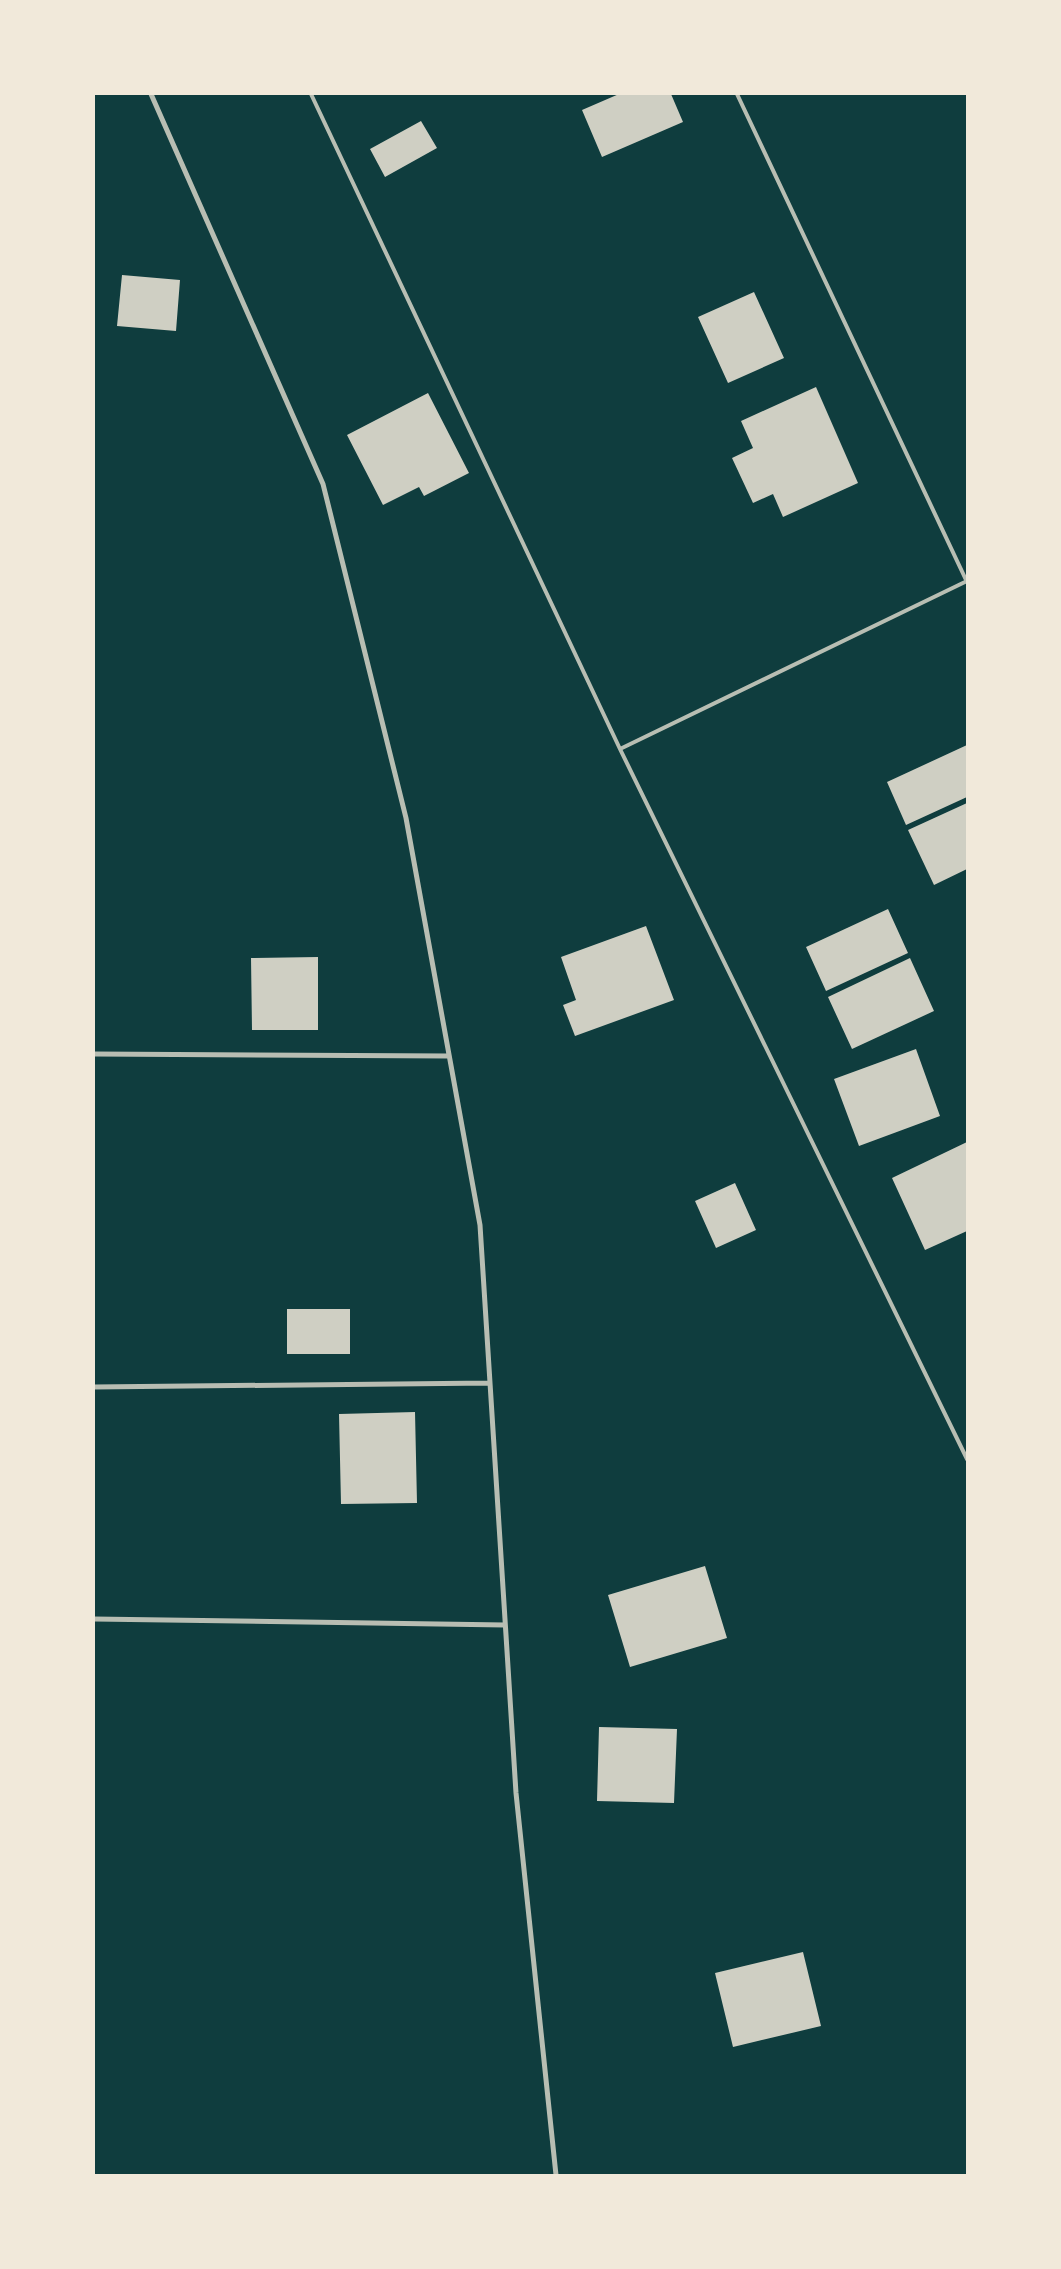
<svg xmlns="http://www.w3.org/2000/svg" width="1061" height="2269" font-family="'IBM Plex Sans',sans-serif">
  <rect width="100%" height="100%" fill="#0f3d3e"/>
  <path fill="#cfcfc3" d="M619 94H671L683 122 602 157 582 110Z
    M421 121 437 148 385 177 370 149Z
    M122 275 180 280 176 331 117 326Z
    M754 292 784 358 728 383 698 317Z
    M816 387 858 483 783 517 773 494 753 503 732 458 753 448 741 421Z
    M428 393 469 473 424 496 419 487 383 505 347 435Z
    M967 745V797L906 825 887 782Z
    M967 803V869L934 885 908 830Z
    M888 909 908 953 826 991 806 947Z
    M646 926 674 1000 575 1036 563 1005 576 1000 561 957Z
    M318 957V1030H252L251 958Z
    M910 958 934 1011 852 1049 828 997Z
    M916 1049 940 1116 859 1146 834 1079Z
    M967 1142V1231L925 1250 892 1178Z
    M735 1183 756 1230 716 1248 695 1201Z
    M287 1309H350V1354H287Z
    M415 1412 417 1503 341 1504 339 1414Z
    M705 1566 727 1638 630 1667 608 1595Z
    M599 1727 677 1729 674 1803 597 1801Z
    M803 1952 821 2026 733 2047 715 1973Z"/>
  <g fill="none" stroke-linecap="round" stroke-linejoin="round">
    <path stroke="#b8beb3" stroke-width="4" d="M311 94 620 749 967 1459
      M737 94 967 582
      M620 749 967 581"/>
    <path stroke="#b8beb3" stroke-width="5" d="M151 94 323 484 406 818 480 1225 516 1793 556 2175
      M94 1054 449 1056
      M94 1387 490 1383
      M94 1619 505 1625"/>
  </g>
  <rect width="1061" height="2269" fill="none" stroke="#f1e9da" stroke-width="190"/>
</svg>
